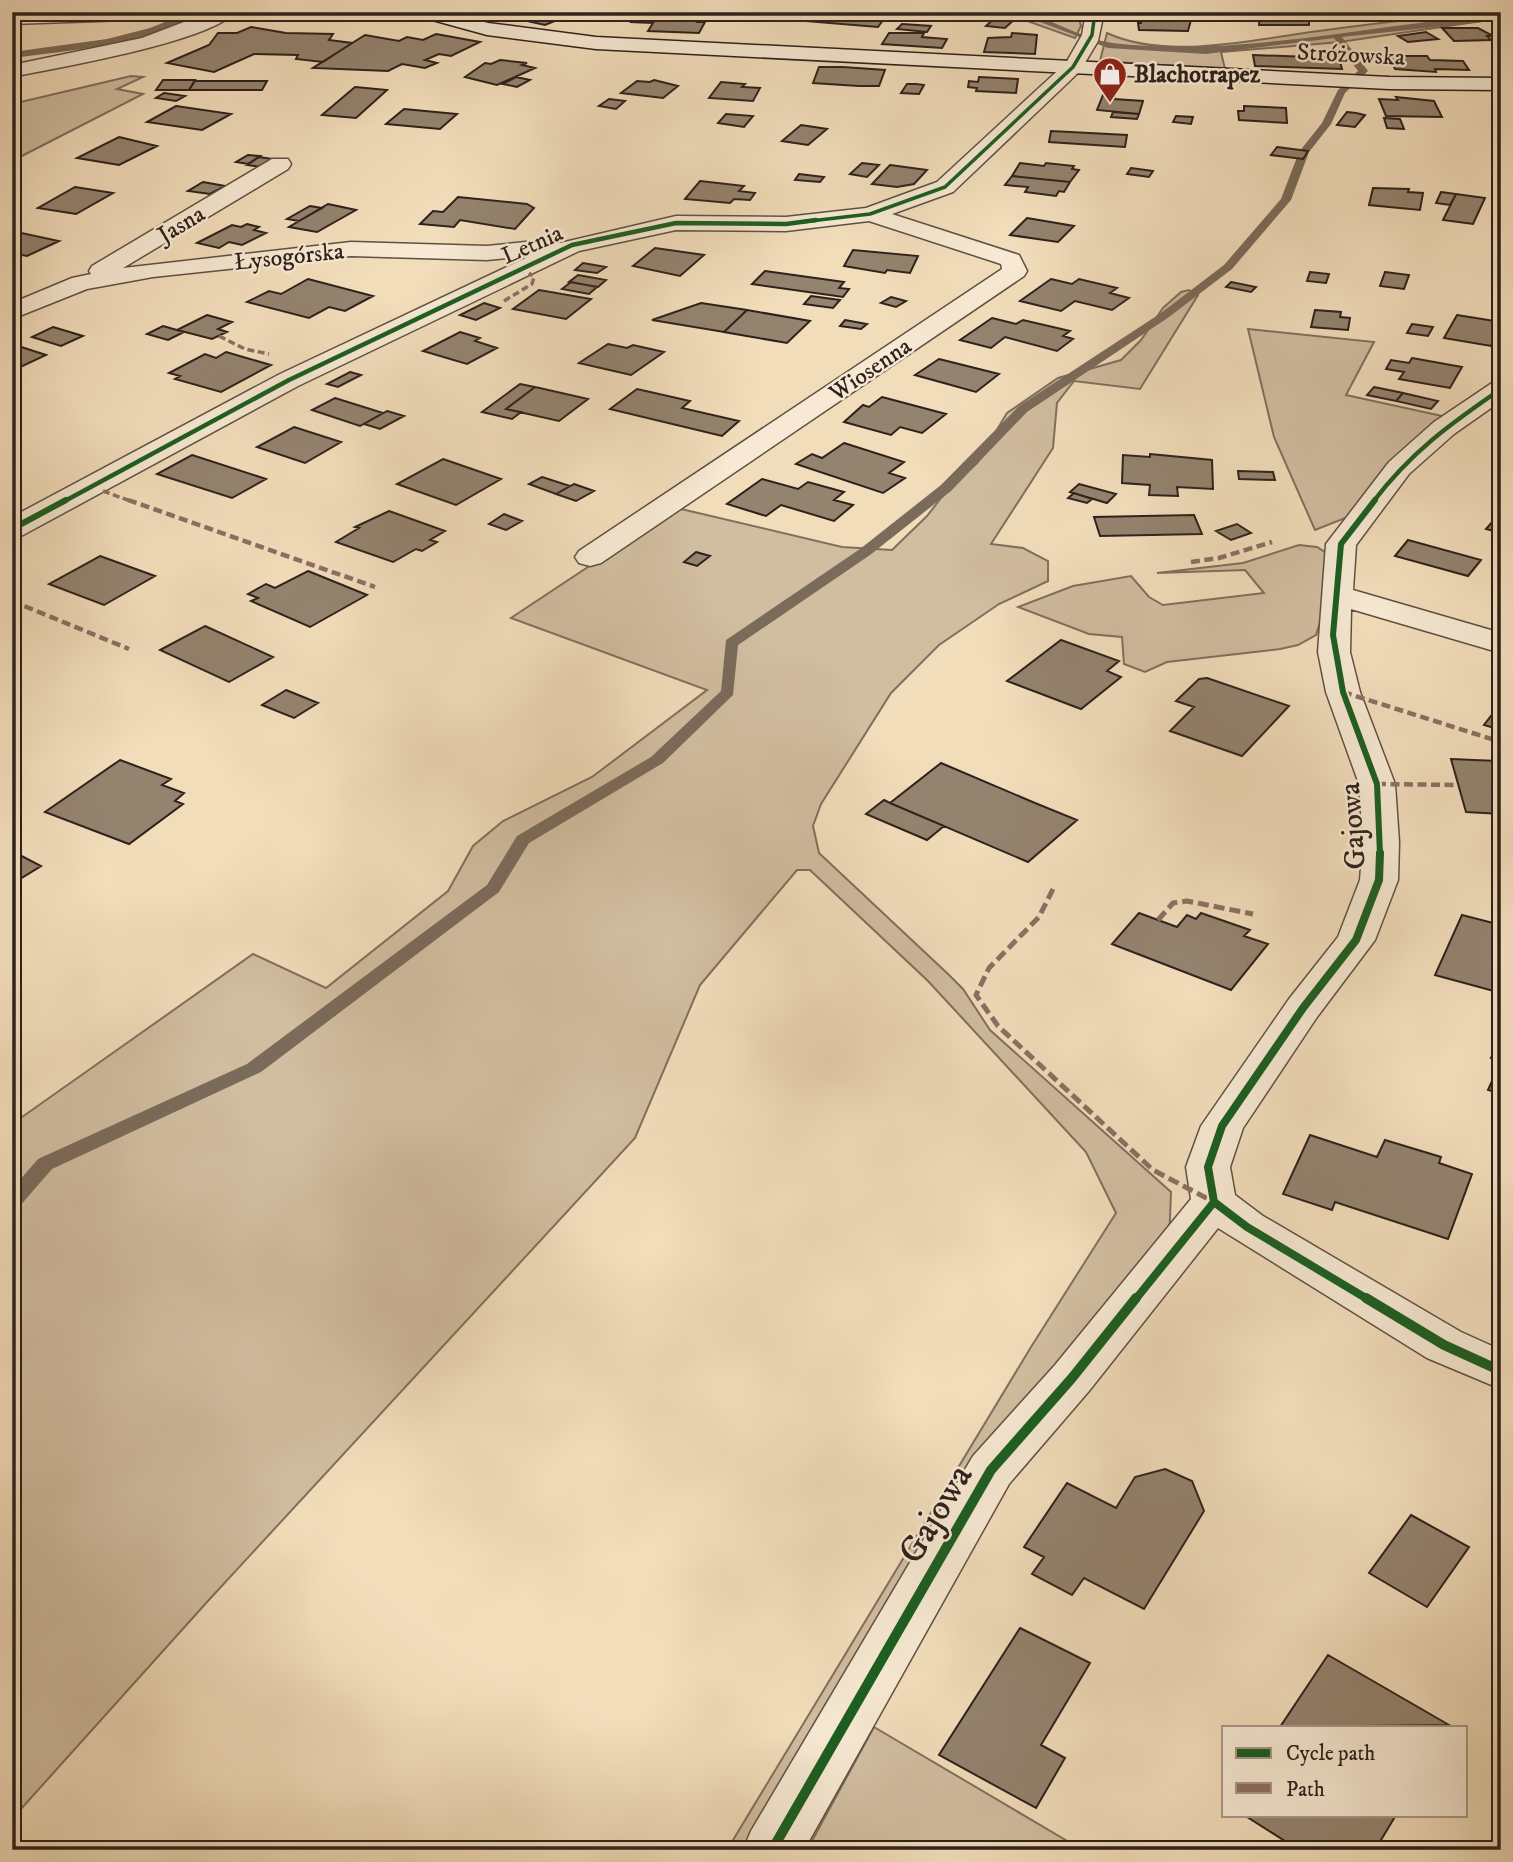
<svg xmlns="http://www.w3.org/2000/svg" width="1513" height="1862" font-family="'IM FELL DW Pica',serif">
  <rect width="100%" height="100%" fill="#f2ddbb"/>
  <filter id="stains"><feTurbulence type="fractalNoise" baseFrequency=".00286" numOctaves="4"/><feColorMatrix values="0 0 0 0 .2 0 0 0 0 .09 0 0 0 0 .02 0 0 0 .5 -.17"/></filter>
  <radialGradient id="worn" r=".72"><stop offset=".6" stop-color="#630" stop-opacity="0"/><stop offset="1" stop-color="#630" stop-opacity=".3"/></radialGradient>
  <path fill="#d1bda0" stroke="#806f5e" stroke-width="2" d="M1002 12H1077L1081 26 1075 38Z
    M1501 13V21H1482L1340 42 1221 52 1225 69 1100 61 1107 33C1167 61 1256 39 1319 31 1380 23 1440 15 1501 13Z
    M131 76 143 77 117 89 143 94 12 161V119L15 117H12V104Z
    M1189 290 1198 295 1140 389 1074 381 1057 403 1053 448 991 544 1023 548 1048 561V581L999 604 939 645 891 693 821 804 813 826 819 853 948 974 963 989 990 1030 1171 1192 1169 1243 754 1850H727L1031 1347 1116 1213 1086 1152 928 981 810 870H797L700 985 635 1138 207 1602 12 1819V1289L21 1284 12 1287V1121L15 1122 253 954 326 988 448 891 473 846 503 821 592 777 707 690 511 618 677 508 842 547 892 550 927 516 948 489 977 463 1007 413 1058 378 1121 360 1141 340 1163 308 1181 292Z
    M1248 329 1374 342 1346 395 1447 417 1348 517 1315 530 1274 437Z
    M1299 545 1317 547 1328 554 1321 619 1316 635 1298 645 1280 649 1167 662 1145 672 1124 664 1122 637 1089 634 1018 607 1073 586 1131 576 1149 597 1163 605 1264 593 1245 570 1157 573 1243 563Z
    M874 1727 1069 1842 1064 1850H807Z"/>
  <g fill="none" stroke-linecap="round" stroke-linejoin="round">
    <path fill="#7b6b5b" fill-rule="evenodd" d="M190 12H202C157 43 67 51 12 58V52L107 39 150 28Z
      M1014 12H1027C1052 21 1086 39 1112 43 1239 58 1373 24 1501 14V20L1342 37 1368 71 1345 93 1331 124 1309 152 1291 200 1232 269 1169 317 1027 412 951 491 870 555 738 645 733 695 663 763 529 843 499 892 261 1072 52 1169 19 1207 12 1209V1189L38 1159 247 1064 487 885 517 836 651 757 721 691 726 640 860 549 941 485 1019 406 1161 313 1224 265 1281 199 1299 152 1322 123 1338 90 1358 71 1334 38 1206 54 1108 48Z"/>
  </g>
  <path fill="#94836f" stroke="#2e211c" stroke-width="2" d="M486 12H577L545 25Z
    M637 12 699 17 697 22H705L699 33 648 31 653 23 631 22Z
    M786 12H889L878 27 780 19Z
    M1260 12 1309 14V25H1259Z
    M998 15 1017 17 1005 28 986 26Z
    M1143 17 1168 19 1191 20 1188 31 1139 30 1138 23H1141Z
    M902 24 931 26 927 32 897 29Z
    M251 27 286 33 333 34 329 40 352 43 323 62 296 59 298 55 254 54 214 72 167 63 209 45 218 33H237Z
    M1442 28H1478L1493 36H1487L1491 40 1454 41Z
    M1426 32 1438 39 1408 42 1398 36Z
    M889 33H924L922 37 947 39 942 48 882 44Z
    M1012 33 1037 35 1035 54 984 52 988 38 1011 37Z
    M436 34 480 42 451 56 439 54 425 60 437 63 425 68 402 64 388 71 313 68 365 35 399 41 407 37 423 40Z
    M1253 55 1339 58 1342 69 1255 66Z
    M1389 56H1427L1430 60 1463 61 1469 70 1435 69 1436 72 1395 69Z
    M500 60 527 63 522 65 535 68 497 85 465 77 485 63 491 64Z
    M819 67H843L885 70 879 86H859L813 83Z
    M516 77 530 80 517 87 503 84Z
    M979 77 1018 79 1016 93 976 91 977 88 968 87 969 81 978 82Z
    M163 80H195L189 90H156Z
    M654 80 678 86 663 98 621 93 637 81 650 82Z
    M195 81H267L262 90H189Z
    M721 82 745 84 742 87 760 88 753 101 709 98Z
    M907 84H916L924 85 919 94 901 93Z
    M355 87 387 90 356 118 322 115Z
    M164 93 185 96 176 101 156 98Z
    M1103 95 1115 96 1114 99 1143 101 1139 114 1097 110Z
    M1396 97 1434 101 1442 117 1386 116 1379 99 1398 100Z
    M609 99 625 101 616 109 599 106Z
    M176 106 231 114 202 130 147 122Z
    M1244 106 1286 108 1287 123 1239 120 1238 111H1244Z
    M404 109 457 114 440 129 386 124Z
    M1113 112 1139 114 1137 119 1111 117Z
    M1347 112 1356 113 1365 115 1355 127 1337 125Z
    M726 114 753 116 744 127 718 123Z
    M1176 116 1193 117 1191 124 1173 122Z
    M1384 118 1400 119 1404 129 1387 128Z
    M801 125 827 129 808 145 782 141Z
    M1051 131 1127 135 1125 147 1049 142Z
    M119 137 157 146 119 165 77 158Z
    M1277 147 1308 151 1303 159 1271 155Z
    M248 155 260 156 248 164 236 162Z
    M259 157 273 159 261 167 247 165Z
    M862 163 879 165 867 177 850 174Z
    M1020 163 1044 166 1046 163 1074 166 1072 169 1079 170 1070 182 1012 176Z
    M890 165 927 170 914 184 897 187 872 184Z
    M1131 168 1153 171 1149 177 1127 174Z
    M799 174 824 177 820 182 795 180Z
    M1012 176 1070 182 1064 192 1059 191 1056 196 1025 192 1028 187 1005 185Z
    M700 181 744 186 739 191 755 193 750 200 734 199 730 203 685 199Z
    M203 182 225 186 210 194 188 191Z
    M75 187 113 193 76 214 38 208Z
    M1373 188 1409 189 1408 192 1423 193 1420 210 1369 205Z
    M1441 192 1456 194 1450 205 1436 203Z
    M1456 194 1485 198 1473 224 1443 220Z
    M458 197 527 204 534 208 515 229 460 220 454 227 420 224 433 211 443 212Z
    M328 204 356 210 317 232 289 227Z
    M310 206 322 208 299 221 287 219Z
    M1027 218 1074 226 1058 242 1010 235Z
    M247 224 259 227 254 230 266 233 242 245 229 242 219 248 197 243 232 225 241 227Z
    M12 231 59 241 27 256 12 253Z
    M655 248 704 255 680 276 633 266Z
    M853 250 918 256 910 273 887 270 885 273 844 266Z
    M583 263 606 267 597 273 575 270Z
    M765 271 844 282 839 288 849 289 843 297 752 284Z
    M1310 272 1329 274 1326 283 1307 281Z
    M1385 272 1409 275 1404 289 1380 286Z
    M578 275 606 280 598 287 569 282Z
    M308 279 373 296 345 311 329 307 309 318 247 302 269 291 281 294Z
    M1051 279 1072 284 1079 279 1117 288 1110 293 1129 298 1112 310 1075 301 1061 311 1020 301Z
    M571 282 597 287 589 294 562 289Z
    M1231 282 1256 287 1251 292 1226 287Z
    M539 290 591 299 566 319 513 309Z
    M811 296 840 300 833 308 804 304Z
    M891 297 906 301 896 307 881 303Z
    M484 303 500 308 476 320 460 315Z
    M701 303 747 310 724 332 652 320Z
    M747 310 810 321 787 343 724 332Z
    M1315 310 1341 312 1340 317 1350 318 1348 330 1311 327Z
    M207 315 232 322 218 329 227 332 212 339 177 330Z
    M1457 315 1501 322V329L1491 346 1444 338Z
    M992 318 1016 324 1023 320 1070 331 1063 336 1073 339 1057 351 1005 337 991 348 960 340Z
    M845 320 867 324 861 329 840 326Z
    M1412 324 1433 327 1428 336 1407 333Z
    M163 326 184 332 168 340 147 334Z
    M53 327 83 336 61 346 32 337Z
    M460 332 480 338 475 341 497 348 467 364 423 351Z
    M12 344 46 355 12 371Z
    M608 344 627 348 633 345 664 352 631 375 579 363Z
    M226 352 271 365 221 392 175 379 180 376 169 373 205 354 216 358Z
    M1412 358 1462 367 1450 388 1399 379 1404 372 1386 369 1391 360 1409 363Z
    M939 359 999 374 976 392 915 375Z
    M350 372 361 375 338 387 327 384Z
    M520 384 535 387 506 409 521 412 512 419 482 412Z
    M535 387 588 399 559 421 506 409Z
    M1374 387 1403 393 1396 401 1367 395Z
    M637 389 690 401 682 408 739 421 722 436 610 409Z
    M1403 393 1438 401 1431 409 1396 401Z
    M882 397 946 414 922 433 900 427 891 435 844 422 863 405 869 407Z
    M335 398 383 413 360 426 312 410Z
    M387 411 404 416 380 429 364 424Z
    M294 427 341 442 305 463 257 447Z
    M844 443 904 462 889 473 905 478 883 493 796 464 812 454 822 458Z
    M1150 454 1212 460 1213 489 1177 487 1178 496 1149 495 1150 485 1122 483 1123 455 1150 457Z
    M192 455 266 479 232 498 157 474Z
    M443 459 501 479 456 505 397 484Z
    M1238 471 1273 472 1275 480 1239 479Z
    M542 477 570 486 556 494 529 484Z
    M762 479 798 489 808 482 844 492 834 500 853 505 834 521 781 505 766 516 727 504Z
    M574 484 594 491 576 501 556 494Z
    M1079 484 1116 494 1107 503 1070 492Z
    M1074 493 1092 499 1087 503 1068 498Z
    M389 511 445 531 430 540 437 542 422 551 416 549 393 562 336 542 359 528 355 527Z
    M1501 512V533L1486 529Z
    M504 514 522 521 506 530 489 524Z
    M1194 515 1202 534 1100 536 1094 517Z
    M1237 524 1251 533 1231 540 1216 531Z
    M1408 540 1481 560 1468 576 1395 556Z
    M696 552 710 556 697 566 684 562Z
    M100 556 155 576 104 605 49 584Z
    M308 571 367 595 310 627 251 601 258 598 248 594 266 584 275 588Z
    M205 626 273 657 229 682 160 650Z
    M1061 640 1119 661 1107 671 1121 677 1081 709 1007 681Z
    M1207 678 1289 706 1242 756 1170 731 1194 707 1176 701 1199 679Z
    M286 690 318 703 294 718 262 705Z
    M1501 703V730L1484 725Z
    M1451 759 1497 761 1501 773V814L1466 812Z
    M120 760 171 779 162 785 184 793 175 801 183 804 129 844 45 812Z
    M941 763 1035 803 1077 820 1028 862 890 803Z
    M884 800 890 803 944 826 927 840 866 814Z
    M12 851 41 866 12 884Z
    M1139 913 1177 927 1187 915 1196 919 1201 913 1250 930 1244 936 1268 944 1231 990 1112 944Z
    M1462 915 1501 925V993L1435 975Z
    M1501 1034V1061L1491 1058Z
    M1501 1061V1094L1488 1090Z
    M1310 1135 1377 1157 1385 1140 1441 1157 1439 1163 1472 1174 1448 1239 1335 1202 1332 1210 1283 1194Z
    M1165 1469 1192 1481 1204 1511 1144 1609 1084 1578 1072 1595 1032 1574 1044 1557 1024 1547 1067 1483 1116 1508 1135 1477Z
    M1411 1515 1469 1547 1427 1607 1369 1573Z
    M1020 1628 1090 1663 1041 1745 1065 1758 1036 1808 939 1755Z
    M1328 1655 1449 1725 1280 1727Z
    M1244 1815H1396L1375 1850H1299Z"/>
  <g fill="none" stroke-linecap="round" stroke-linejoin="round">
    <g stroke="#5f5044" stroke-width="3">
      <path id="minor" d="M12 12H191L182 18 12 24Z
        M210 12H235C210 42 55 68 12 77V65L142 38Z
        M1086 12H1104L1098 41 1080 71 953 192 892 214 1019 255 1027 271 1024 276 601 563 590 566 579 563 575 557 579 551 1002 269 1001 264 869 221 786 231 676 230 579 251 298 386 23 535 12 538V517L280 374 530 256 487 260 351 256 153 277 87 289 12 319V303L72 278 91 274 89 271 92 266 272 159H288L291 164 288 169 123 268 351 242 487 246 546 240 556 244 676 216 786 217 866 208 937 182 1066 63 1082 35Z
        M1501 381V401L1454 434 1409 474 1356 545 1353 590 1501 633V653L1351 609 1350 652 1360 692 1395 784 1399 842 1398 880 1375 940 1317 1017 1243 1128 1230 1167 1235 1195 1263 1216 1461 1332 1501 1350V1389L1427 1358 1218 1228 1089 1391 1009 1484 804 1850H743L751 1831 973 1456 1055 1365 1191 1199 1186 1167 1201 1126 1289 999 1338 937 1360 880 1363 842 1359 784 1326 692 1318 652 1326 544 1389 462 1434 422 1492 383Z"/>
    </g>
    <g stroke="#2e211c" stroke-width="3">
      <path id="secondary" d="M416 12H447L488 23 596 37 1389 77 1501 78V90L1389 89 596 49 487 35 418 16Z"/>
    </g>
    <use href="#minor" fill="#f7e9d3" fill-rule="evenodd"/>
    <use href="#secondary" fill="#f7e9d3" fill-rule="evenodd"/>
    <path stroke="#8d6e63" stroke-width="3.5" stroke-dasharray="7 3.5" stroke-linecap="butt" d="M504 301 532 284 534 277 529 273
      M219 336 245 349 269 354
      M103 491 133 502"/>
    <path stroke="#8d6e63" stroke-width="4.5" stroke-dasharray="9 4.5" stroke-linecap="butt" d="M128 500 375 587
      M1191 562 1219 558 1272 542
      M12 601 129 649
      M1343 692 1501 742
      M1377 784 1457 785"/>
    <path stroke="#8d6e63" stroke-width="5" stroke-dasharray="11 5" stroke-linecap="butt" d="M1053 889 1039 917 989 968 976 995 998 1026 1153 1170 1214 1202
      M1158 920 1173 903 1187 901 1253 914"/>
    <g stroke="#f7e9d3" stroke-width="6">
      <path id="cycleway-far4" d="M802 222 870 214 945 187 1073 67 1092 35 1095 12"/>
    </g>
    <g stroke="#f7e9d3" stroke-width="7">
      <path id="cycleway-far3" d="M63 502 289 380 572 245 676 223 786 224 816 220
        M1373 502C1411 452 1450 424 1501 389"/>
    </g>
    <g stroke="#f7e9d3" stroke-width="10">
      <path id="cycleway-far2" d="M1375 500 1341 544 1333 635 1343 692 1377 784 1380 854
        M12 529 66 500"/>
    </g>
    <g stroke="#f7e9d3" stroke-width="12">
      <path id="cycleway-far1" d="M1135 1300 1214 1202
        M1369 1300 1247 1227 1214 1202 1208 1167 1222 1126 1303 1008 1356 940 1379 880 1380 853"/>
    </g>
    <g stroke="#f7e9d3" stroke-width="14">
      <path id="cycleway" d="M1366 1298 1444 1345 1501 1371
        M772 1850 991 1470 1072 1378 1136 1298"/>
    </g>
    <use href="#cycleway-far4" stroke="#1b5e20" stroke-width="3.5"/>
    <use href="#cycleway-far3" stroke="#1b5e20" stroke-width="4.5"/>
    <use href="#cycleway-far2" stroke="#1b5e20" stroke-width="6"/>
    <use href="#cycleway-far1" stroke="#1b5e20" stroke-width="8"/>
    <use href="#cycleway" stroke="#1b5e20" stroke-width="10"/>
  </g>
  <defs>
    <g id="shop-pin" transform="scale(1.75)"><path d="M0 17L-7.5 6A9.5 9.5 0 1 1 7.5 6Z" fill="#8f2418" stroke="#f7e9d3"/><path d="M-5-2.5h2.3a2.7 3.5 0 0 1 5.4 0H5L5.5 6h-11ZM-1.5-2.5h3a1.5 2.3 0 0 0-3 0Z" fill="#fff"/></g>
  </defs>
  <g fill-rule="evenodd">
    <use href="#shop-pin" x="1110" y="74"/>
  </g>
  <g text-anchor="middle" stroke-width="5" stroke-linejoin="round" paint-order="stroke">
    <g font-size="24" fill="#2e211c" stroke="#f7e9d3">
      <text transform="translate(1351 54) rotate(3)" y="8">Stróżowska</text>
      <text transform="translate(181 224) rotate(-31)" y="8">Jasna</text>
      <text transform="translate(532 244) rotate(-24)" y="8">Letnia</text>
      <text transform="translate(289 256) rotate(-6)" y="8">Łysogórska</text>
      <text transform="translate(870 369) rotate(-34)" y="8">Wiosenna</text>
    </g>
    <g font-size="24" font-weight="bold" fill="#2e211c" stroke="#f7e9d3" text-anchor="start">
      <text x="1134" y="82">Blachotrapez</text>
    </g>
    <g font-size="30" fill="#2e211c" stroke="#f7e9d3">
      <text transform="translate(1352 826) rotate(-94)" y="10">Gajowa</text>
    </g>
    <g font-size="37" fill="#2e211c" stroke="#f7e9d3">
      <text transform="translate(934 1513) rotate(-59)" y="13">Gajowa</text>
    </g>
  </g>
  <rect width="1513" height="1862" fill="none" stroke="#f2ddbb" stroke-width="42"/>
  <rect x="14" y="14" width="1485" height="1834" fill="none" stroke="#2e211c" stroke-width="3.5"/>
  <rect x="21" y="21" width="1471" height="1820" fill="none" stroke="#2e211c" stroke-width="2"/>
  <rect x="1222" y="1726" width="245" height="91" fill="#f7e9d3" stroke="#a7998a" stroke-width="2"/>
  <rect x="1236" y="1748" width="35" height="10" fill="#1b5e20" stroke="#a7998a" stroke-width="2"/>
  <text x="1286" y="1760" font-size="21" fill="#2e211c">Cycle path</text>
  <rect x="1236" y="1783" width="35" height="10" fill="#8d6e63" stroke="#a7998a" stroke-width="2"/>
  <text x="1286" y="1796" font-size="21" fill="#2e211c">Path</text>
  <rect width="100%" height="100%" filter="url(#stains)"/>
  <rect width="100%" height="100%" fill="url(#worn)"/>
</svg>
